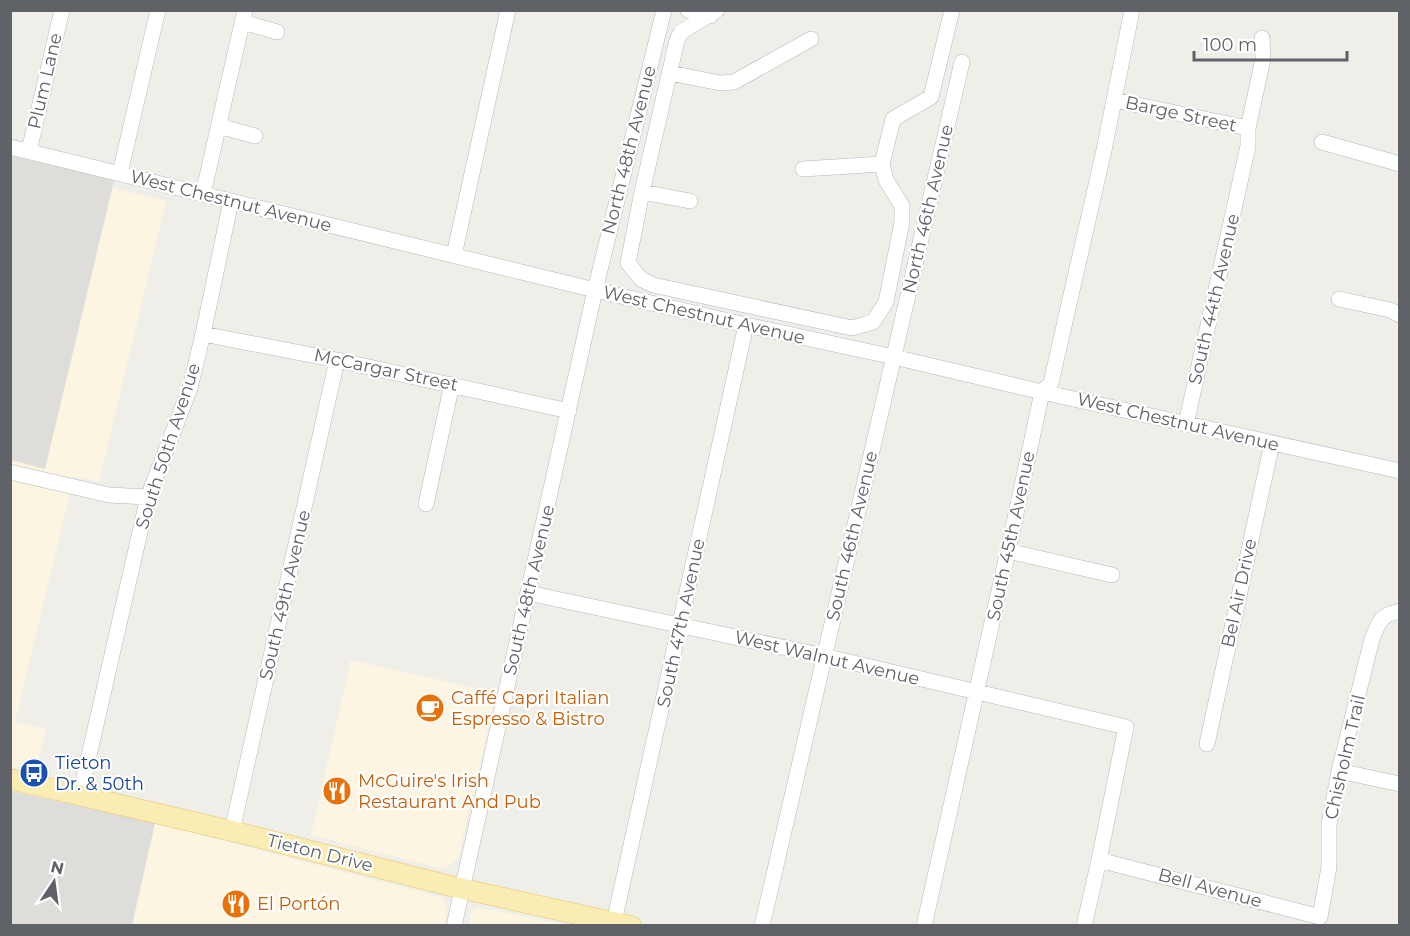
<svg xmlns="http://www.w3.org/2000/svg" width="1410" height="936" font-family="Montserrat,sans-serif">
  <rect width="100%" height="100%" fill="#f0eee8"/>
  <path fill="#fcf5e1" d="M113 188 166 201 99 482 74 476 15 722 46 729 36 772 11 766V460L45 468Z
    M351 660 496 693 458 859 444 869 311 835Z
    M155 823 444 898 447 911 444 926H132Z
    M477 907 566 925H469L471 913Z"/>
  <path fill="#dfddda" d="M11 156 114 180 45 469 11 460Z
    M11 791 155 823 132 925H11Z"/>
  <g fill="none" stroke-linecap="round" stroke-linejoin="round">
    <g stroke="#b5b8bb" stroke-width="16">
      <path id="minor" d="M688 10 710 16 707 13
        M717 10 681 32 677 40 642 192 628 263 641 279 653 285 852 328 873 322 886 302 902 222V206L886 180 882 164 893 119 931 97 952 10
        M243 22 277 32
        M670 73 720 83 734 82 811 39
        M1114 100 1248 128
        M219 126 255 136
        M1322 142 1400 164
        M10 147 595 290 746 325 894 357 1042 392 1400 471
        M29 151 62 10
        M803 169 882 164
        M120 173 158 10
        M642 192 690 201
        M203 194 245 10
        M454 255 508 10
        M1339 299 1390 310 1400 315
        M203 334 337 360 569 411
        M1186 424 1248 146V128L1263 59 1262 38
        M10 472 109 495 148 497
        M426 504 452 384
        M1008 551 1112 575
        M528 593 824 656 1126 727 1099 860 1084 926
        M1207 744 1272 443
        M1339 771 1400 784
        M80 795 148 497 190 388 203 334 231 201
        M232 831 337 360
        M1099 860 1320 917 1329 867V825L1339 771 1372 639C1379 622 1380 615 1400 611
        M614 922 746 325
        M454 926 595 290 664 10
        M762 926 962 62
        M924 926 1008 551 1042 392 1051 383 1104 150 1132 10"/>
    </g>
    <g stroke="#e9c268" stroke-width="21">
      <path id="major" d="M10 779 232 831 463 889 631 926"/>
    </g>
    <use href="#minor" stroke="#fff" stroke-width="15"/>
    <use href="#major" stroke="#faedb3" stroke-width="20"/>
  </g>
  <defs>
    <g id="cafe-disc" transform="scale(1.5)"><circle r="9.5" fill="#e8710a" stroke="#fff"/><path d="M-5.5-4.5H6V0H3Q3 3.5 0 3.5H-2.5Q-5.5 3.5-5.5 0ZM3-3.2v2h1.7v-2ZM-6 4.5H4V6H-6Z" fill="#fff"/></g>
    <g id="bus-disc" transform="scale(1.5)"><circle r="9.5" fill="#1a4fb4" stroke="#fff"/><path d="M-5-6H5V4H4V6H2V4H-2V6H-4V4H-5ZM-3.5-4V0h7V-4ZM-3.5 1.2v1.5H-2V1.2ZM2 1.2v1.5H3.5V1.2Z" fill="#fff"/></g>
    <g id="restaurant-disc" transform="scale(1.5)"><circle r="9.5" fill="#e8710a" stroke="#fff"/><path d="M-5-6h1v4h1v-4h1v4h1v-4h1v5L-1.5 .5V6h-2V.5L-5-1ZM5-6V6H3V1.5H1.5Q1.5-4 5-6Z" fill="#fff"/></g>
  </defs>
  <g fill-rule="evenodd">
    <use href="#cafe-disc" x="430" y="708"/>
    <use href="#bus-disc" x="34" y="773"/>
    <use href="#restaurant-disc" x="337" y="791"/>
    <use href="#restaurant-disc" x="236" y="904"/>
  </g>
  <g text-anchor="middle" stroke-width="4.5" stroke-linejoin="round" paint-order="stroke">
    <g font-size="18" fill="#5f6367" stroke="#fff">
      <text transform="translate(45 81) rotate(-77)" y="6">Plum Lane</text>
      <text transform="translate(1181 114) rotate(12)" y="6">Barge Street</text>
      <text transform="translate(629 150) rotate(-76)" y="6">North 48th Avenue</text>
      <text transform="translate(231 201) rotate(14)" y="6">West Chestnut Avenue</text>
      <text transform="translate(928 209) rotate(-77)" y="6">North 46th Avenue</text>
      <text transform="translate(1214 299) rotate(-77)" y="6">South 44th Avenue</text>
      <text transform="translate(704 315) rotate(13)" y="6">West Chestnut Avenue</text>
      <text transform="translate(386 370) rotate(12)" y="6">McCargar Street</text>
      <text transform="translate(1178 422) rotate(13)" y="6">West Chestnut Avenue</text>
      <text transform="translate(168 446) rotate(-72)" y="6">South 50th Avenue</text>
      <text transform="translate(852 536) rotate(-77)" y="6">South 46th Avenue</text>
      <text transform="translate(1011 536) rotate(-78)" y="6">South 45th Avenue</text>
      <text transform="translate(529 590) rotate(-77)" y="6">South 48th Avenue</text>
      <text transform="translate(1239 593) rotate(-78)" y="6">Bel Air Drive</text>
      <text transform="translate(285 595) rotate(-77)" y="6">South 49th Avenue</text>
      <text transform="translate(681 623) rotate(-78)" y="6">South 47th Avenue</text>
      <text transform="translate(827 658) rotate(13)" y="6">West Walnut Avenue</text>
      <text transform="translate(1345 757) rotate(-77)" y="6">Chisholm Trail</text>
      <text transform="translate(320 853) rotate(14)" y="6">Tieton Drive</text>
      <text transform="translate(1210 888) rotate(15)" y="6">Bell Avenue</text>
    </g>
    <g font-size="18" fill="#c56008" stroke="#fff" text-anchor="start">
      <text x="451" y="704">Caffé Capri Italian<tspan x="451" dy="21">Espresso &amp; Bistro</tspan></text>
      <text x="358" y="787">McGuire's Irish<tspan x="358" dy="21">Restaurant And Pub</tspan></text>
      <text x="257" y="910">El Portón</text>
    </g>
    <g font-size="18" fill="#164399" stroke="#fff" text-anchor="start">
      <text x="55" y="769">Tieton<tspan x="55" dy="21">Dr. &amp; 50th</tspan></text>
    </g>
  </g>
  <rect width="1410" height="936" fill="none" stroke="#5f6367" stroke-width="24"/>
  <g transform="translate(54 882) rotate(13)" stroke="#ffffff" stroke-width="4.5" paint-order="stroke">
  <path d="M0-4.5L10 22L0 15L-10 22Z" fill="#5f6367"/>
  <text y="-9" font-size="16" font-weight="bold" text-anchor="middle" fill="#5f6367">N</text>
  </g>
  <path d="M1194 51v9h153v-9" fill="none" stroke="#5f6367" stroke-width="3"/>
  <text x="1203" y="51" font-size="18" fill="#5f6367" stroke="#ffffff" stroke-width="4.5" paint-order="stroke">100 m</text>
</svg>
